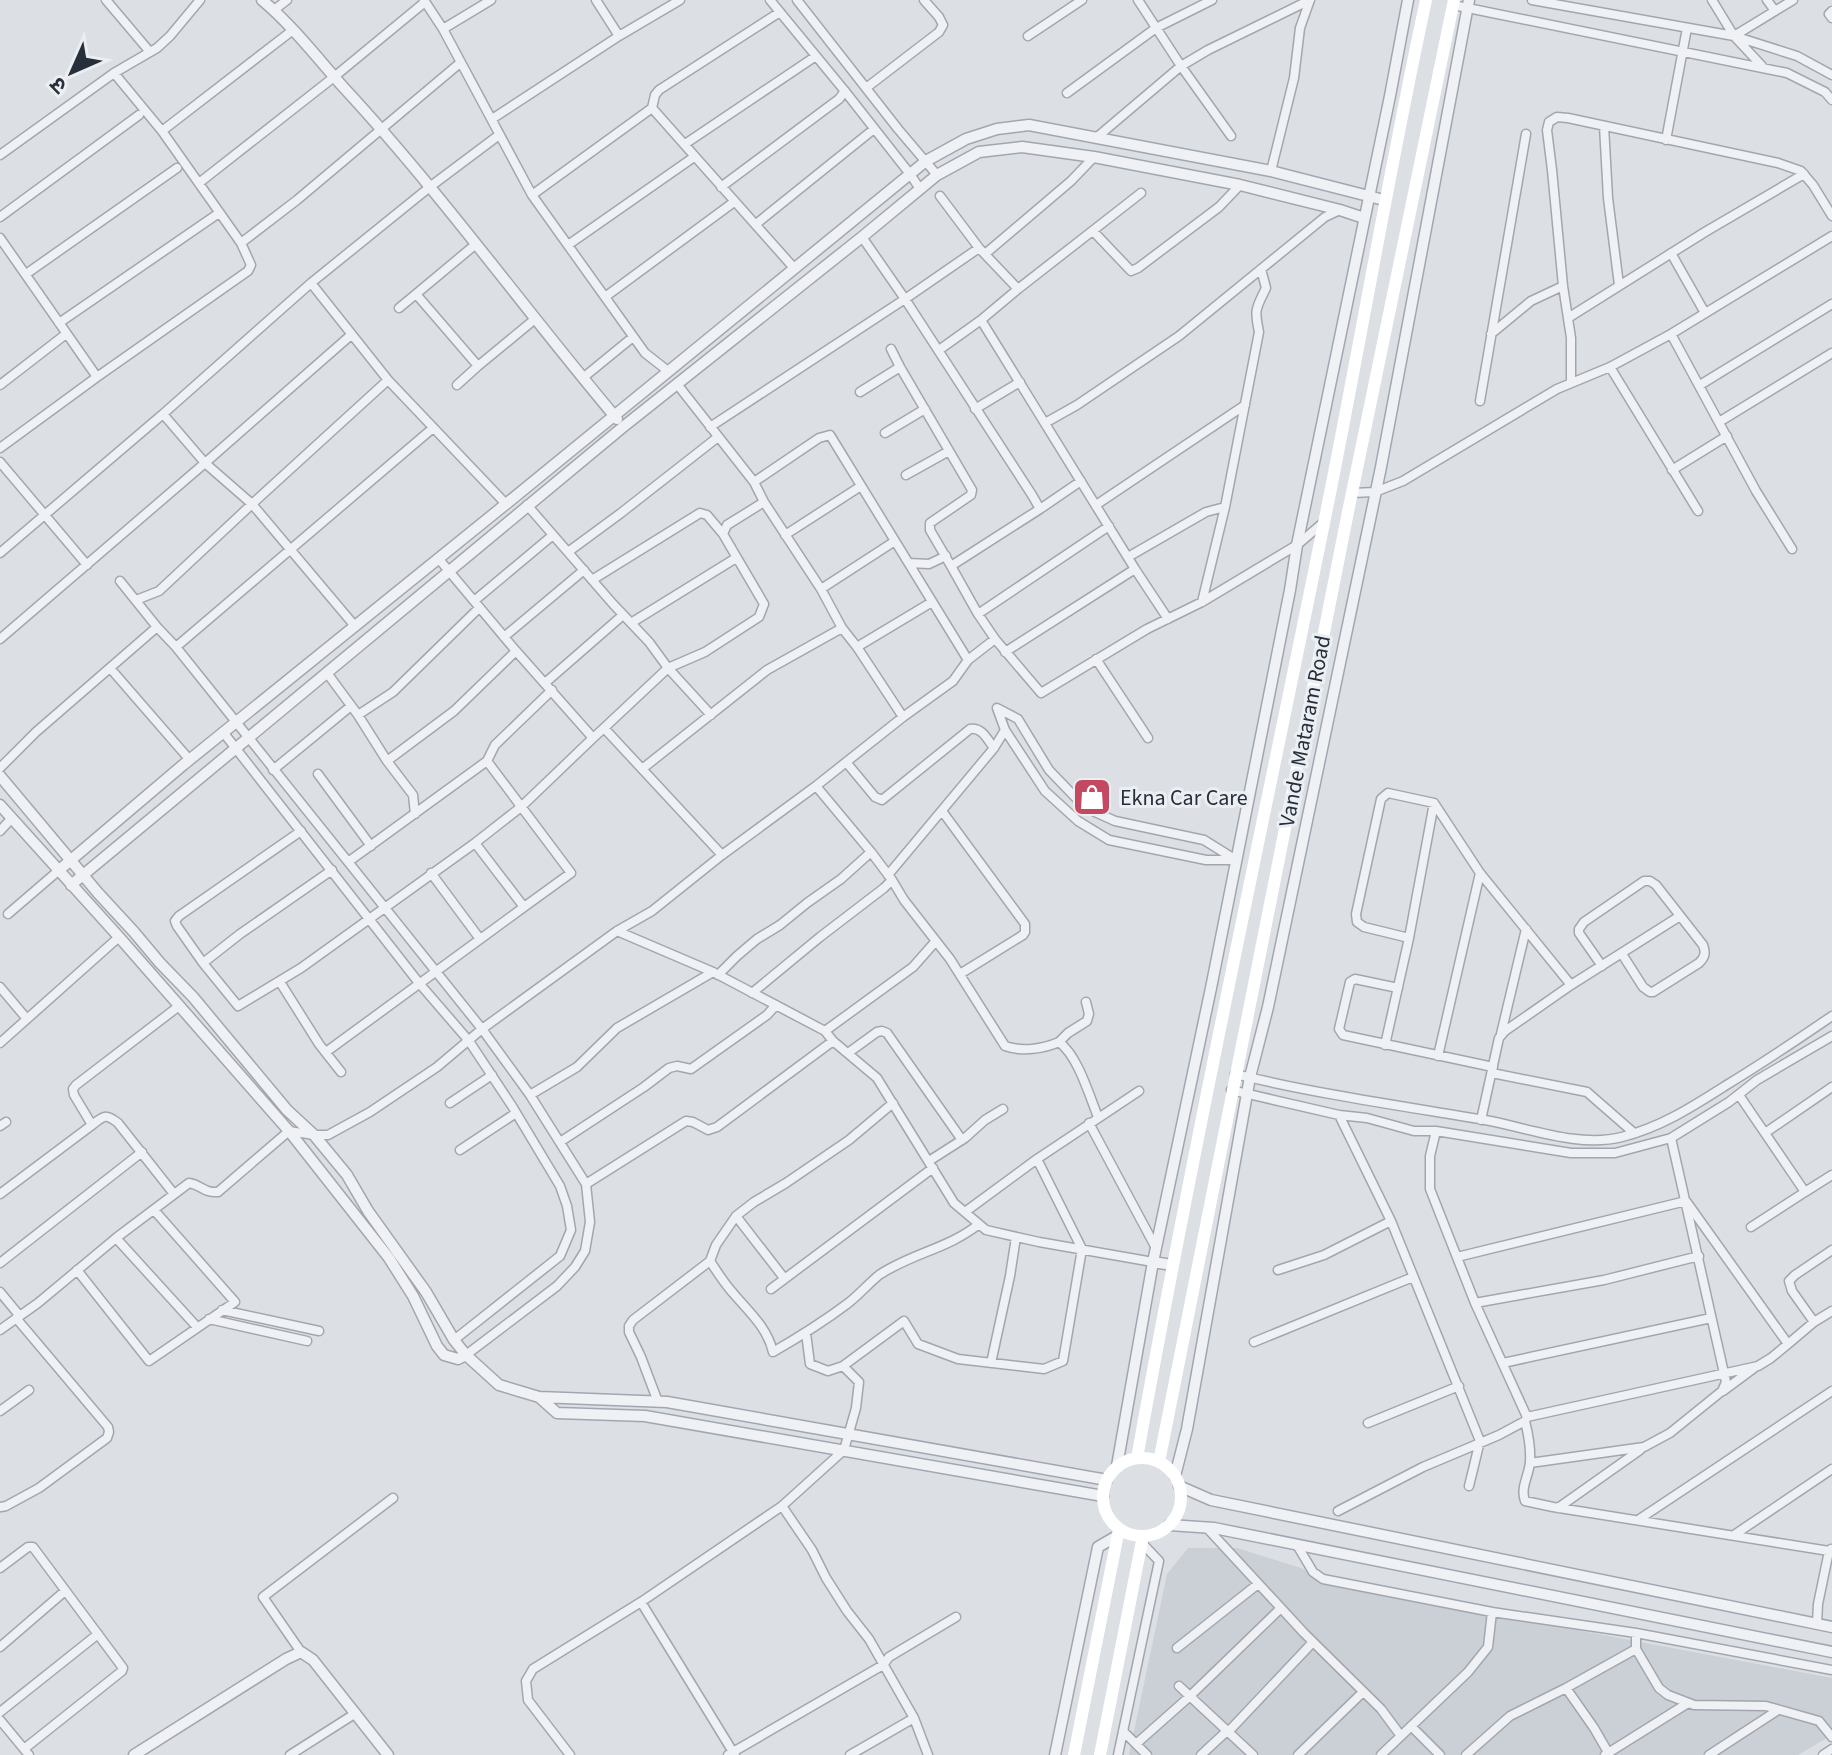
<svg xmlns="http://www.w3.org/2000/svg" width="1832" height="1755" font-family="'Source Sans 3','Noto Sans Devanagari',sans-serif">
  <rect width="100%" height="100%" fill="#dce0e5"/>
  <path fill="#cbd0d7" d="M1188 1548H1237L1304 1569 1318 1581 1832 1678V1735L1798 1755H1129L1167 1574Z"/>
  <g fill="none" stroke-linecap="round" stroke-linejoin="round">
    <g stroke="#a2a7af" stroke-width="11">
      <path id="minor" d="M106 0 150 52
        M424 0 443 29 532 195 645 353 668 371
        M596 0 619 36
        M770 0 844 90 910 174 920 189
        M797 0 898 129 937 175
        M1138 0 1181 66 1231 136
        M1532 0 1734 36 1797 56 1832 75
        M1712 0 1734 36 1762 66
        M1767 0 1775 11
        M1453 5 1787 73 1825 92 1832 100
        M274 10 287 0
        M1832 11 1829 14 1832 18
        M780 12 659 90 655 95 652 108 794 268
        M443 29 491 0
        M1028 36 1082 0
        M1734 36 1793 0
        M866 88 939 32 943 25 939 17 924 0
        M1067 93 1156 28 1212 0
        M492 119 619 36 680 0
        M1604 126 1608 198 1619 285
        M162 131 293 30
        M1096 138 1181 66 1208 50 1310 0
        M1666 140 1687 28
        M685 144 816 56
        M0 155 114 73 157 48 170 36 200 0
        M1271 171 1294 78 1300 28 1310 0
        M199 183 334 77 425 2
        M721 187 839 99 845 91
        M532 195 652 108
        M940 196 979 248 905 299 1032 495 1040 509 951 566 978 614 995 639 1041 693 1147 629 1202 602 1297 545 1324 522
        M0 217 139 115
        M756 224 874 129
        M1093 231 1131 271 1138 268 1219 207 1240 185
        M0 238 97 377 0 448
        M241 243 297 200 460 63
        M476 244 416 294 478 366 535 319
        M568 245 694 157
        M1671 253 1705 313
        M985 254 1071 181 1094 157
        M26 274 177 168
        M311 283 388 380 506 504
        M1018 289 1141 193
        M605 297 734 202
        M399 308 416 294
        M1568 318 1705 232 1804 174
        M981 320 1135 569 1168 619
        M59 323 219 213
        M1491 334 1531 301 1563 286
        M1671 334 1756 491 1792 549
        M891 349 900 367
        M939 350 981 320 1018 289 979 248
        M1610 367 1698 511
        M97 377 248 271 251 265 241 243 162 131 114 73
        M584 377 633 337
        M1571 382V338L1563 286 1552 170 1547 130 1549 122 1557 117 1568 118 1778 163 1801 171 1813 185 1832 216
        M677 384 754 482 764 502 821 589 842 628 857 647 903 717
        M0 385 66 334
        M457 385 478 366
        M1700 385 1832 304
        M860 392 900 367 972 490 971 495 930 523V530L951 566
        M1480 401 1526 134
        M975 409 1020 382
        M163 414 311 283 431 186 499 135
        M1719 422 1832 353
        M1045 423 1077 405 1179 336 1325 217 1340 210
        M710 427 905 299 862 237
        M885 433 925 409
        M0 462 87 565
        M1672 470 1727 436
        M906 475 949 451
        M754 482 819 438 830 435 968 660
        M1352 493 1375 492 1403 481 1557 389 1610 367 1671 334 1832 236
        M527 505 613 604 649 642 668 668 604 728
        M1096 505 1245 405
        M1040 509 1081 481
        M785 535 861 486
        M568 552 621 513 718 437
        M0 553 163 414 205 463 0 639
        M1128 557 1206 512 1225 507
        M438 558 516 651 593 738 604 728 722 855
        M909 563 929 564 946 556
        M592 580 700 513 707 515 723 534
        M821 589 895 541
        M136 600 159 591 252 504 205 463 351 335
        M474 601 553 535
        M1202 602 1225 507 1259 332C1254 308 1256 309 1266 288L1261 269
        M978 614 1109 526
        M631 623 736 558
        M354 625 252 504 388 380
        M157 627 176 647 482 1029 530 1095 586 1184 590 1222 585 1251 575 1267 557 1286 466 1355
        M504 637 584 570
        M176 647 433 428
        M857 647 932 602
        M1005 652 1135 569
        M1096 659 1148 738
        M110 668 189 759
        M327 673 358 715 387 761 413 795 415 814
        M545 683 623 615
        M997 708 1018 719 1049 770 1076 798 1095 812 1115 821 1204 840 1236 860H1206L1109 840 1078 821 1045 791 1005 730Z
        M358 715 393 692 479 608
        M711 715 668 668 705 652 759 617 764 604 723 534 727 525 764 502
        M223 732 419 983 469 1041 512 1106 560 1186 567 1206 571 1230 560 1256 454 1340
        M387 761 454 711 516 651
        M487 761 571 873 524 907
        M846 762 875 797 882 800 970 729C982 727 987 739 994 748
        M0 768 36 732 157 627 120 581
        M642 769 767 670 842 628
        M273 770 351 706
        M318 774 371 846
        M816 786 871 852 892 880 904 900 950 959 1005 1046C1022 1052 1043 1049 1059 1042 1078 1056 1089 1095 1098 1117
        M942 811 1025 924V932L1023 935 960 974
        M0 831 11 819
        M301 831 179 916 175 921 177 926 203 963 238 1006 301 968 475 843 521 807 593 738
        M348 862 487 761 495 745 552 690
        M431 873 480 939
        M888 875 994 748 1005 730
        M8 914 58 871
        M617 931 713 972 825 1031 833 1041 877 1078 954 1203 986 1230 1039 1242 1153 1262
        M1409 938 1364 927 1357 922 1356 914 1381 799 1388 793 1434 803 1480 873 1571 985
        M203 963 240 934 332 870
        M1602 966 1579 933V929L1584 922 1644 881H1650L1656 885 1703 945C1706 953 1705 957 1699 963L1653 992H1650L1643 987 1622 954
        M718 975 737 956 757 939 780 925 807 903 841 879 871 852
        M280 982 319 1044 341 1072
        M0 987 27 1019
        M1398 988 1355 979 1350 982 1339 1029 1343 1035 1493 1067
        M752 993 820 937 884 888 892 880
        M825 1031 913 967 935 942
        M1501 1034 1526 929
        M1059 1042 1068 1033 1087 1021 1089 1014 1086 1002
        M0 1043 119 937
        M1385 1045 1409 938 1434 803
        M326 1052 524 907 475 843
        M848 1053 877 1032 882 1031 887 1033 962 1140
        M1438 1056 1480 873
        M1492 1073 1587 1092 1634 1133
        M1235 1074C1317 1094 1402 1106 1485 1120 1529 1128 1579 1148 1622 1137 1661 1127 1692 1107 1725 1086 1761 1064 1797 1040 1832 1016
        M1231 1090 1339 1115 1367 1118 1414 1131H1436L1571 1153H1615L1671 1138 1729 1102 1757 1080 1832 1036
        M530 1095 577 1067 617 1028 713 972
        M1739 1095 1805 1192 1832 1175
        M450 1103 492 1075
        M893 1103 849 1140 786 1183 754 1202 736 1216 716 1245 710 1261C717 1272 725 1284 733 1293 749 1312 767 1327 773 1352 799 1337 823 1322 847 1304 858 1296 868 1284 879 1275 912 1253 948 1249 979 1224
        M1339 1115 1391 1221 1480 1441 1469 1486
        M1481 1120 1499 1038 1505 1031 1571 985 1680 916
        M1089 1123 1156 1248
        M92 1125 74 1095 73 1089 76 1085 179 1006
        M0 1126 6 1122
        M1436 1131 1430 1156V1189L1475 1303 1527 1417
        M1765 1133 1832 1087
        M560 1142 644 1087 669 1068 677 1066 691 1069 767 1015 776 1005
        M460 1150 516 1113
        M929 1161 965 1138 985 1120 1003 1109
        M586 1184 686 1121 693 1122 708 1130 717 1127 833 1041
        M0 1194 92 1125C104 1116 105 1113 118 1123L174 1194
        M965 1212 1037 1159 1139 1091
        M736 1216 784 1278
        M1751 1227 1805 1192
        M116 1238 197 1327
        M1832 1250 1795 1275 1789 1281 1792 1291 1814 1322 1832 1311
        M0 1263 142 1152
        M77 1270 149 1361 235 1302 154 1210
        M1278 1270 1324 1255 1391 1221
        M771 1289 933 1168
        M0 1292 19 1315
        M1475 1303 1604 1280 1699 1256
        M222 1310 319 1331
        M209 1319 307 1341
        M0 1330 38 1303 116 1238 189 1183C202 1185 203 1193 218 1192L289 1131 314 1135H328L370 1112 437 1067 482 1029 617 931 652 911 722 855 816 786 903 717 953 681 968 660 995 639
        M806 1333 810 1364 828 1371 843 1366
        M1254 1342 1413 1277
        M1788 1344 1814 1322
        M991 1363 1010 1276 1016 1237
        M1503 1363 1711 1318
        M1723 1391 1754 1368
        M658 1402 641 1357 629 1332V1326L633 1320 710 1261
        M0 1411 29 1390
        M1525 1421C1528 1433 1531 1448 1530 1462 1529 1476 1520 1487 1525 1501L1553 1507 1829 1551
        M1368 1423 1459 1386
        M1530 1463 1644 1447 1670 1433 1722 1391 1726 1382 1671 1138
        M782 1506 812 1550 826 1578 847 1611 869 1639 914 1718 928 1755
        M1 1507 6 1506 39 1488 107 1438 109 1432 108 1427 16 1318
        M1558 1508 1640 1450
        M1338 1511 1423 1467 1499 1435 1525 1421 1527 1417 1758 1366 1771 1358 1788 1344 1686 1201 1457 1257
        M1638 1520 1832 1391
        M1207 1528 1304 1633 1381 1709 1401 1736
        M1734 1535 1832 1469
        M1297 1545 1313 1572 1323 1579 1492 1612
        M0 1568 28 1547H33L123 1668 122 1671 24 1749
        M641 1602 733 1752 728 1755
        M1817 1623 1818 1604 1829 1551 1831 1549
        M1636 1633 1832 1670
        M0 1647 65 1591
        M1177 1648 1258 1584
        M301 1652 263 1597 393 1498
        M1179 1686 1253 1755
        M1566 1688 1594 1728 1609 1754
        M0 1712 98 1634
        M0 1720 29 1755
        M1411 1726 1440 1755
        M1123 1731 1147 1755
        M1229 1731 1313 1642
        M1136 1744 1189 1697 1281 1608
        M290 1755 356 1713
        M570 1755 528 1700 526 1681 533 1669 641 1602 782 1506 844 1450 856 1408 859 1382 843 1366 904 1321 918 1344 958 1359 1044 1369 1063 1361 1082 1249 1037 1159
        M735 1755 733 1752 883 1665 889 1657 956 1617
        M850 1755 914 1718
        M1118 1755 1159 1561 1142 1543
        M1201 1755 1228 1730
        M1298 1755 1363 1692
        M1381 1755 1468 1672 1488 1647 1492 1612 1636 1633V1649L1659 1688 1668 1695 1694 1705 1766 1706 1819 1721 1832 1737
        M1466 1755 1510 1716 1566 1688 1636 1649
        M1605 1755 1688 1703
        M1709 1755 1778 1710
        M1823 1755 1832 1749"/>
    </g>
    <g stroke="#a2a7af" stroke-width="13">
      <path id="tertiary" d="M262 0C293 26 318 59 345 89 442 194 525 310 617 419
        M0 776 98 893 134 932 160 963 193 997 287 1110 314 1135 347 1175 368 1211 426 1292 454 1340 466 1355 499 1385 539 1397 667 1402 1107 1480
        M0 805 119 937 289 1131 389 1258 413 1296 437 1346 444 1355 458 1359 466 1355
        M58 871 183 765 506 504 926 161 966 139 997 129 1029 125 1271 171 1384 200
        M71 885 623 427 862 237 937 175 979 152 1022 147 1094 157 1240 185 1340 210 1364 218
        M1172 1265 1153 1262 1211 988 1290 590 1297 545 1390 96 1408 0
        M539 1397 557 1413 645 1416 1103 1496
        M1117 1466 1153 1262
        M1175 1476 1187 1429 1250 1077 1268 1007 1381 467 1469 0
        M1179 1486 1211 1500 1832 1627
        M1169 1525 1214 1528 1832 1652
        M134 1755 286 1659 301 1652 313 1660 388 1755
        M1055 1755 1098 1547 1117 1536"/>
    </g>
    <use href="#minor" stroke="#eff1f4" stroke-width="8"/>
    <use href="#tertiary" stroke="#eff1f4" stroke-width="10"/>
    <path stroke="#fff" stroke-width="12" d="M1137 1458C1193 1147 1260 838 1323 528 1359 352 1388 175 1426 0
      M1103 1497a39 39 0 1 1 78 0a39 39 0 1 1-78 0Z
      M1159 1462 1348 512 1454 0
      M1074 1755 1119 1529
      M1100 1755 1143 1536"/>
  </g>
  <defs>
    <g id="shop-square" transform="scale(2)"><rect x="-9" y="-9" width="18" height="18" rx="4" fill="#c44860" stroke="#ebeff3"/><path d="M-5-2.5h2.3a2.7 3.5 0 0 1 5.4 0H5L5.5 6h-11ZM-1.5-2.5h3a1.5 2.3 0 0 0-3 0Z" fill="#fff"/></g>
  </defs>
  <g fill-rule="evenodd">
    <use href="#shop-square" x="1092" y="797"/>
  </g>
  <g text-anchor="middle" stroke-width="6" stroke-linejoin="round" paint-order="stroke">
    <g font-size="22" fill="#272f3b" stroke="#ebeff3">
      <text transform="translate(1304 731) rotate(-79)" y="8">Vande Mataram Road</text>
    </g>
    <g font-size="22" fill="#272f3b" stroke="#ebeff3" text-anchor="start">
      <text x="1120" y="805">Ekna Car Care</text>
    </g>
  </g>
  <g transform="translate(72 72) rotate(225)" stroke="#ebeff3" stroke-width="6" paint-order="stroke">
  <path d="M0-6L14 30L0 20L-14 30Z" fill="#272f3b"/>
  <text y="-12" font-size="22" font-weight="bold" text-anchor="middle" fill="#272f3b">उ</text>
  </g>
</svg>
